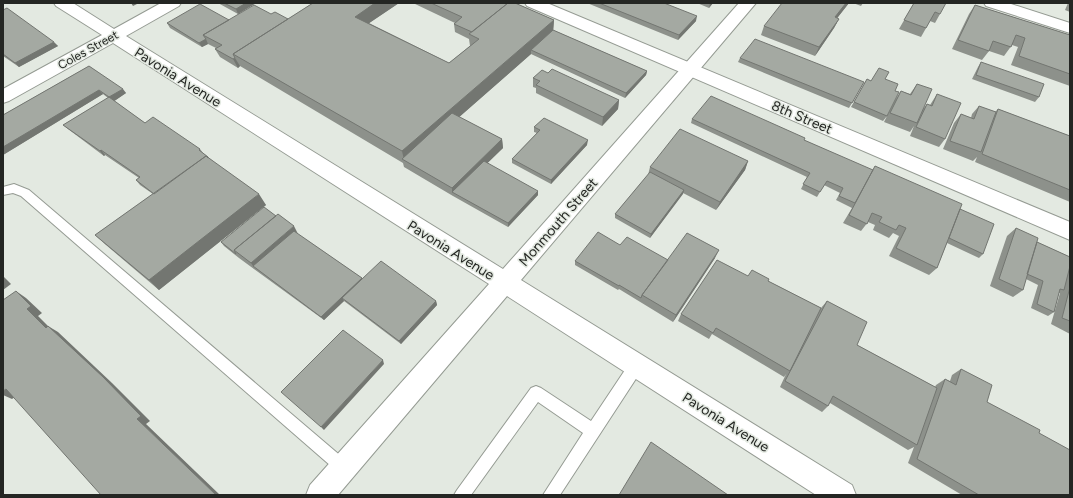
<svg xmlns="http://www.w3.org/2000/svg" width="1073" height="498" font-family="Figtree,sans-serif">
  <rect width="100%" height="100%" fill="#e3e9e1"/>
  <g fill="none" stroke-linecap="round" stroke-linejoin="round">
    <g stroke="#959b93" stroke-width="2">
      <path id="service" d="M14 184 29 190 349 463 352 468 349 473 344 476 339 473 21 196 13 193 3 195V187Z
        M636 360 641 361 643 366 641 371 560 495H543L583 433 538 402 471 495H454L457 490 531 388 536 386 541 388 591 421 631 361Z"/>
    </g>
    <g stroke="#959b93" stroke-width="2">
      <path id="minor" d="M54 3H73L114 29 161 3H181L179 6 126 36 503 269 739 3H756L521 280 852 485 856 495H816L507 296 338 495H306L310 485 489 284 113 43 9 101 3 103V89L102 35 56 6Z
        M984 3H1008L1070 23V33L986 6Z"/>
    </g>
    <g stroke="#959b93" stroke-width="2">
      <path id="tertiary" d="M525 3H547L1070 222V240L527 6Z"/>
    </g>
    <use href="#service" fill="#fff" fill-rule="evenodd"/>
    <use href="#minor" fill="#fff" fill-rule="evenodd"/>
    <use href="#tertiary" fill="#fff" fill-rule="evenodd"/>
  </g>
  <path fill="#8d918b" d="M218 3H256L238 14Z
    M313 3H399L369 23 449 63 470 46 469 39 455 32 454 24 455 23 413 3H515L554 20 553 30 647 71 646 75 625 98 531 54 459 117 502 139 503 148 487 163 538 195 508 227 453 196 404 167 403 163 240 66 238 68 220 57 215 49 216 48 208 44 202 47 170 28 167 23 229 20 271 14 288 19Z
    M587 3H664L696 21 678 40Z
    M697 3H713L709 8Z
    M849 3 837 18 839 19 834 28 815 56 761 35 764 26Z
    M853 3H863L861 6Z
    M914 3 940 14 935 23 930 21 921 37 899 29Z
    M1068 3H1070V12L1065 10Z
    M975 5 1070 35V86L1011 65 1018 47 1012 45 1004 56 989 51 982 60 952 49 969 14Z
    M3 10 58 46 19 67 3 56Z
    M740 58 864 82 849 108 738 62Z
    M981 62 1039 97 1035 102 972 79 978 67Z
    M89 66 126 93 114 101 145 123 200 149 203 153 266 205 159 290 106 245 95 235 153 194 140 185 136 180 139 178 105 155 104 156 68 129 63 125 108 98 103 94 3 155V115Z
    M548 73 619 100 618 109 602 126 536 93V88L533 87V78Z
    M867 79 871 81 885 79 895 91 887 116 883 121 851 107Z
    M917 84 923 109 927 104 930 105 937 94 945 139 939 147 910 136 914 126 910 132 884 122 895 100 901 91 910 94Z
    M979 106 995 112 998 109 1070 136V202L975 162 977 157 973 161 943 149 954 123 961 114 971 118 972 114Z
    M692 119 804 140 872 171 875 166 960 209 983 254 979 258 947 243 937 268 929 275 889 256 899 236 893 233 889 238 873 230 875 225 868 222 861 231 843 223 852 208 836 200 840 193 824 185 817 197 801 189 807 177 691 123Z
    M534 127 587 145 551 184 512 163V159L537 133 534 132Z
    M748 161 745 170 716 210 683 193 650 238 615 218V214L648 175 650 167Z
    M1016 228 1037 242 1070 257V334L1051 324 1060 293H1059L1054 312 1048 316 1031 308 1038 285 1026 279 1023 290 1013 297 990 286 1007 236Z
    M298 234 362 278V279L436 301 437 305 401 344 344 301 324 320 239 258 224 246 221 242Z
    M620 245 668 260 715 258 673 322 619 289 618 290 575 265V261Z
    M748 276 768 281 821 308 827 301 857 345 935 387 936 385 945 379 950 381 952 375 961 369 987 402 1039 433 1070 495H962L908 463 914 447 908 450 830 403 828 406 822 412 780 387 786 374 784 377 712 334 709 339 678 321 681 314Z"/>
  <path fill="#737671" d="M131 3H139L133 6Z
    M246 3H256L238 14 236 9Z
    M375 3H399L359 30 355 17Z
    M710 3H713L709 8Z
    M846 3H849L831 26 835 17Z
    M697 16 696 21 678 40 679 35Z
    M839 19 834 28 815 56 819 47Z
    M554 20 553 34 531 50V54L408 162 404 160 402 151Z
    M206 39 208 44 202 47 199 43Z
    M54 42 58 46 19 67 15 63Z
    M235 58 240 66 238 68 233 59Z
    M647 71 646 75 625 98 626 93Z
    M123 89 126 93 113 102 109 97Z
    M99 90 103 94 3 155V147Z
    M619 100 618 109 602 126 603 117Z
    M502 139 503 148 456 194 452 192V188Z
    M588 140 587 145 551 184V180Z
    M101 150 105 155 104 156 100 151Z
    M748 161 745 170 716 210 720 202Z
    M684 190 683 194 650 238 651 234Z
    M538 191V195L508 227V223Z
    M259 194 266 205 159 290 149 280Z
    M294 226 298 234 253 266 251 263Z
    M719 250 715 258 673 322 676 315Z
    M3 276 11 284 3 290Z
    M362 278 364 282 342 298 344 301 324 320 321 317Z
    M16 291 26 298 42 313 38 316 56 334 46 328 27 309Z
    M436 301 437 305 401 344 399 341Z
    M48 326 58 332 112 383 150 421 146 424 220 495H216L137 419Z
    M383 360 384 364 324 430 321 427Z
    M6 389 18 395 12 399 3 395V391Z"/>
  <path fill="#a4a9a2" stroke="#737671" d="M224 3H246L236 9Z
    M313 3H375L355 17 449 63 479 39 469 34 508 3H515L554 20 402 151 233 54Z
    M431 3H508L472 32 454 24 462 17Z
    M599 3H664L697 16 679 35Z
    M782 3H846L835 17 839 19 819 47 764 26Z
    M914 3H946L940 14 935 12 926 28 904 20Z
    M200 4 229 20 203 35 206 39 199 43 167 23Z
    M254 5 271 14 275 12 288 19 233 54 235 58 233 59 215 49 222 45 203 35Z
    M975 5 1070 35V74L1019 56 1025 38 1016 35 1011 47 993 41 989 51 958 40Z
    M7 8 54 42 15 63 3 54V10Z
    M553 30 647 71 626 93 531 50Z
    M755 39 864 82 852 103 740 58Z
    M981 62 1044 84 1039 97 976 75Z
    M89 66 123 89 109 97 99 90 3 147V115Z
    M879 68 889 72 885 79 898 84 895 91 899 92 887 116 854 102 867 79 871 81Z
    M552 69 619 100 603 117 536 85 540 81 533 78 542 70 548 73Z
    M917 84 932 89 917 123 890 113 901 91 911 95Z
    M937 94 961 103 945 139 916 127 927 104 932 106Z
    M711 96 805 138 804 140 873 170 855 203 839 196 843 188 827 181 820 192 803 184 810 173 692 119Z
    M109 97 145 123 153 117 200 149 199 150 208 157V158L206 156 154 194 136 180 140 177 101 150 100 151 63 125Z
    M979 106 996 112 981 152 950 141 961 114 974 119Z
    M998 109 1070 136V190L982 154Z
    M452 113 502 139 452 188 402 159Z
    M544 118 588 140 551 180 512 159 540 130 534 127Z
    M680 129 748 161 720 202 650 167Z
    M206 156 259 194 149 280 95 235Z
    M484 161 538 191 508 223 452 192Z
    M875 166 962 204 937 268 896 248 906 228 899 225 896 230 879 222 882 217 872 213 867 224 849 215Z
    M650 172 684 190 651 234 615 214Z
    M264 207 276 216 234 250 236 254 221 242Z
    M960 209 994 224 983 254 949 238Z
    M278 214 294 226 251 263 234 250Z
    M1016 228 1038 238 1023 290 999 279Z
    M294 231 362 278 321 317 253 266Z
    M598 232 620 245 627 237 668 260 642 295 641 298 619 285V286L575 261Z
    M687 233 719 250 676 315 642 295Z
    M1037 242 1070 257V266L1064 290 1060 289 1054 312 1037 304 1043 281 1027 274Z
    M717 260 748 276 752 270 769 279 768 281 821 308 790 371 716 328 713 333 681 314Z
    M381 261 436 301 399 341 342 298Z
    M1070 287V321L1062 318Z
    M16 291 31 306 27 309 46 328 48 326 103 377 141 416 137 419 216 495H101L6 389 3 391V300Z
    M827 301 867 322 857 345 937 388 917 445 833 396 828 406 785 381Z
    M343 330 383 360 321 427 281 392Z
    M961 369 992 385 987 402 1040 430 1039 433 1070 450V495H979L917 459 945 379 956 385Z
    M651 442 728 495H619Z"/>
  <g text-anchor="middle" stroke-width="3" stroke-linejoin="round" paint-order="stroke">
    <g font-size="12" fill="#242623" stroke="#e3e9e1">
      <text transform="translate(88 50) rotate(-29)" y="4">Coles Street</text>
    </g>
    <g font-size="14" fill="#242623" stroke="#e3e9e1">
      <text transform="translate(178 77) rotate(32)" y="5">Pavonia Avenue</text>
      <text transform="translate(802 117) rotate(23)" y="5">8th Street</text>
      <text transform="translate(558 222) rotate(-49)" y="5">Monmouth Street</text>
      <text transform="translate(451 250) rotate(32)" y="5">Pavonia Avenue</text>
      <text transform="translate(726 422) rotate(32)" y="5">Pavonia Avenue</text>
    </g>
  </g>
  <rect width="1073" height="498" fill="none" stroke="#242623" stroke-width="8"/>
</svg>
